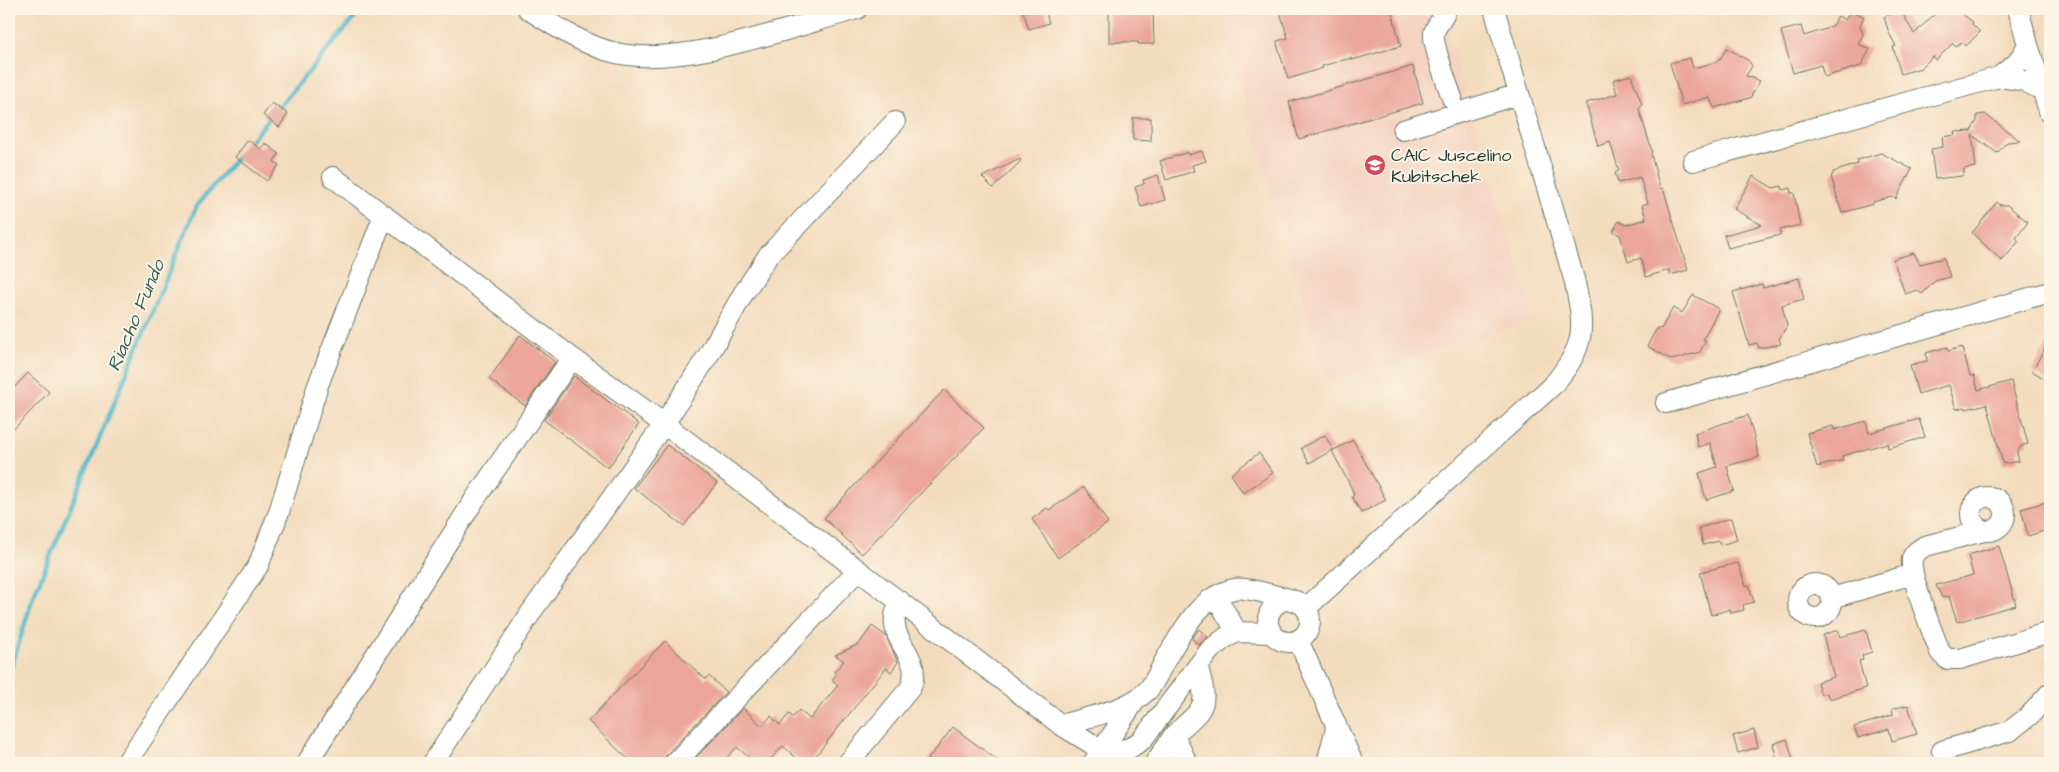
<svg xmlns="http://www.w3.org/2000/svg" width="2059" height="772" font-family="'Architects Daughter',sans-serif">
  <rect width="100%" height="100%" fill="#fcf5e5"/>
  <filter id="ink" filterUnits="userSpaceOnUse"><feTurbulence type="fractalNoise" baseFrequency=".02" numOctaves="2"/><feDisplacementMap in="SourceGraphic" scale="10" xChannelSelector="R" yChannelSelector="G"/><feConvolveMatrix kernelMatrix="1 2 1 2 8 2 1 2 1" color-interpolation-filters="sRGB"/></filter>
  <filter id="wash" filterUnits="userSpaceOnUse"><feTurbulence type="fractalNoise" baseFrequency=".0096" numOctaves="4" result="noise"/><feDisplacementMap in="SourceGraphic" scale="20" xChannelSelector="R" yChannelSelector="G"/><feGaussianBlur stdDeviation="1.12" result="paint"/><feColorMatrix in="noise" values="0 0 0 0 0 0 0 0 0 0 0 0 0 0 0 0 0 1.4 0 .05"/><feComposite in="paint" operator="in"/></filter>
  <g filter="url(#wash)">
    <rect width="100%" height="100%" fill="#f3dcbd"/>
    <path fill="#f4d3c0" d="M1218 9H1440L1535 321 1326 382Z"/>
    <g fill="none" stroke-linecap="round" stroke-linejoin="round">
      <path stroke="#4cb8c8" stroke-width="4.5" d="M246 146 362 9
        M9 675 33 597 197 205 240 154"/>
    </g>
    <g id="blocks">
      <path fill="#eba59a" d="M1031 9H1045L1049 23 1029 29 1023 11Z
        M1109 9H1129V12L1153 11 1154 44H1138V42H1109Z
        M1279 9H1391L1401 46 1352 60 1351 58 1322 66 1323 68 1288 79 1277 44V41L1288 38Z
        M1900 9 1914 34 1940 9H1966L1962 14 1973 22 1972 24 1980 32 1966 46 1961 42 1956 46 1953 43 1936 60 1933 56 1921 68 1901 74 1893 47 1896 46 1889 33 1884 17Z
        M1851 10 1864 17 1860 25 1863 34 1858 44 1870 49 1861 66 1824 77 1821 65 1793 73 1781 31 1801 26 1804 36 1826 29 1829 26 1831 27 1838 16 1845 20Z
        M1727 48 1749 61 1752 66 1746 76 1760 81 1750 98 1714 108 1709 97 1682 105 1670 63 1690 58 1693 68 1717 62 1719 58 1720 59Z
        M1413 66 1423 103 1299 139 1298 137 1289 102Z
        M1631 75 1642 104 1639 109 1652 151 1651 154 1660 189 1663 188 1688 270 1670 275 1669 270 1646 277 1641 258 1628 262 1620 235 1613 231 1619 221 1626 225 1646 219 1642 205 1648 203 1640 177 1618 183 1615 173 1619 171 1610 142 1598 146 1586 103 1617 94 1613 80Z
        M272 103 288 114 279 127 263 115Z
        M1985 114 2020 141 2007 142 1997 153 1972 135 1976 167 1964 169V174L1962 176 1935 179 1931 149 1943 147 1942 137 1955 135 1954 132 1971 131 1977 121V115Z
        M1133 118H1151V141L1133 140Z
        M248 140 261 149 265 143 279 154 274 161 279 165 267 181 235 157Z
        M1202 151 1206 161 1192 165 1194 171 1166 180 1160 161 1188 152V155Z
        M1881 153 1912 169 1896 199 1892 197 1873 202V204L1842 213 1831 176 1833 175V172L1858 164 1857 160Z
        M1020 159 1021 161 993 188 982 177Z
        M1158 175 1165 200 1141 207 1135 187 1144 184 1143 180Z
        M1753 176 1773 188 1782 186 1783 190 1790 188 1791 193H1794L1800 225 1780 230V235L1728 248 1724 235 1762 225 1734 209Z
        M1997 202 2000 205H2007L2028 222 2016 238 2019 241 2002 261 1972 233Z
        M1914 253 1920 264 1944 258 1950 277 1935 281 1922 294 1917 290 1905 294 1893 259Z
        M1799 278 1804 299 1782 305 1787 326 1779 339 1781 344 1759 348 1757 343 1749 345 1733 292 1762 284 1763 288Z
        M1693 295 1719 309 1703 339 1706 340 1700 352 1672 360 1647 346 1657 328 1661 329 1673 308 1682 313Z
        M520 335 555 362 525 406 489 379Z
        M2050 339V382L2032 371Z
        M1947 347 1948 351 1962 347 1970 376 1974 375 1978 390 2011 381 2028 444 2021 446 2017 453 2019 461 2003 464 1987 404 1966 409 1965 407 1956 409 1949 385 1918 394 1910 365 1927 361 1926 353Z
        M28 373 49 392 9 434V393Z
        M574 376 639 424 608 468 544 420Z
        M944 390 984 428 862 554 824 518Z
        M1748 415 1759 457 1727 466 1734 491 1706 500 1699 473 1717 467 1710 443 1698 447 1695 433Z
        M1919 419 1925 437 1888 448 1887 443 1842 456 1843 460 1817 467 1807 433 1833 426 1834 430 1866 421 1869 433Z
        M1325 435 1333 450 1309 463 1301 448Z
        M1353 440 1386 500 1361 513 1352 497 1354 495 1351 487 1332 451Z
        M667 445 717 483 684 526 634 488Z
        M1259 453 1273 473 1243 493 1231 474Z
        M1084 487 1108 523 1058 558 1032 519 1047 508 1049 510Z
        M2050 501V529L2028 536 2021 509Z
        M1731 518 1737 540 1720 545 1719 541 1703 545 1699 528Z
        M1999 546 2016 605 1957 622 1949 596 1942 598 1936 585 1973 575 1968 555Z
        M1738 563 1746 586 1749 585 1754 602 1743 605 1744 610 1731 613 1730 609 1711 615 1700 572Z
        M872 626 886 636 898 662 891 672 886 668 810 763H802L783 746 767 763H755L737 747 722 763H691L743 708 762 726 771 716 780 725 789 714 793 717 799 710 810 719 838 685 832 680 836 674 834 672 844 661 835 655 859 644Z
        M1199 629 1208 637 1199 645 1192 639Z
        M1838 630 1840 637 1866 630 1872 652 1862 655 1863 660 1859 661 1866 688 1829 699 1827 693 1821 695 1817 682 1834 677 1823 635Z
        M665 641 705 679 709 676 726 692 666 755 663 763H632L588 721Z
        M1908 705 1917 734 1892 741 1889 729 1858 738 1854 727 1893 715 1892 709Z
        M953 727 1001 763H925Z
        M1754 730 1758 747 1738 753 1733 736Z
        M1787 739 1794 763H1778L1773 744Z"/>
    </g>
  </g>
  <g filter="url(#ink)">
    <use href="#blocks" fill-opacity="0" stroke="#697564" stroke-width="1"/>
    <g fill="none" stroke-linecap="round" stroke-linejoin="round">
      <g stroke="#697564" stroke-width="22">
        <path id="minor" d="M528 9C554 26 585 46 616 53 681 68 792 27 857 9
          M1446 9C1445 18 1436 24 1434 33 1432 44 1448 86 1452 98
          M2018 9 2028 45 2050 114
          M1999 77 2024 81 2042 90
          M1403 130 1519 94
          M1693 161 1999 77 2017 63 2028 45
          M333 177 572 358 664 424 858 570 1061 725 1102 750 1118 751 1130 748 1142 740 1210 650 1225 638 1237 632 1272 633
          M1666 403 2050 292
          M1971 514a17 17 0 1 1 34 0a17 17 0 1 1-34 0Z
          M1984 531 1925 546C1920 549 1913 553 1912 559 1909 576 1933 633 1940 652L1947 659H1960L2050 632
          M1798 601a17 17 0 1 1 34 0a17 17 0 1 1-34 0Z
          M1216 597 1237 632
          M1832 598 1913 574
          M1268 621a21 21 0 1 1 42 0a21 21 0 1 1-42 0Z
          M1306 608 1553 385C1587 345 1585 328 1574 279L1494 9
          M1298 640 1353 763
          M1061 725C1089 716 1126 712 1148 690 1156 681 1161 667 1167 657 1184 629 1199 597 1234 589 1246 586 1278 597 1290 599
          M1942 751 2010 731 2030 715 2050 693
          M126 763 258 566 279 512 318 385 384 215
          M307 763 475 499 572 358
          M433 763 532 611 664 424 709 354 743 294 768 256 895 122
          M675 763 858 570
          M848 763 911 687C923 656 891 644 895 617 895 612 898 606 900 601
          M1093 763 1135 701
          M1155 763 1174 735
          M1187 763 1174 735C1203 708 1210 709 1198 668
          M1327 763 1336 728"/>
      </g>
      <use href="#minor" stroke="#fff" stroke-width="20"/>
    </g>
  </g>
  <defs>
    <g id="school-disc" transform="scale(1.125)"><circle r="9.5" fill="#d1495b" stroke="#fcf5e5"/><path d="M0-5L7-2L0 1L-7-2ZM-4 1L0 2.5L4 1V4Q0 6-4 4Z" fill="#fff"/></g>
  </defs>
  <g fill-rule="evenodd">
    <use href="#school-disc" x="1375" y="165"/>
  </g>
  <g text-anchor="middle" stroke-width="4" stroke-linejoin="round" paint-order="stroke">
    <g font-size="18" fill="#1f3d34" stroke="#fcf5e5" text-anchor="start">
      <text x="1391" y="161">CAIC Juscelino<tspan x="1391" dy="21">Kubitschek</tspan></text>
    </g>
    <g font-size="19" font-style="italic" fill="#2a5c59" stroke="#fcf5e5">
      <text transform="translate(135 315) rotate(-67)" y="7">Riacho Fundo</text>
    </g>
  </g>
  <rect width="2059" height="772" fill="none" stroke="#fcf5e5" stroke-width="30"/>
</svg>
